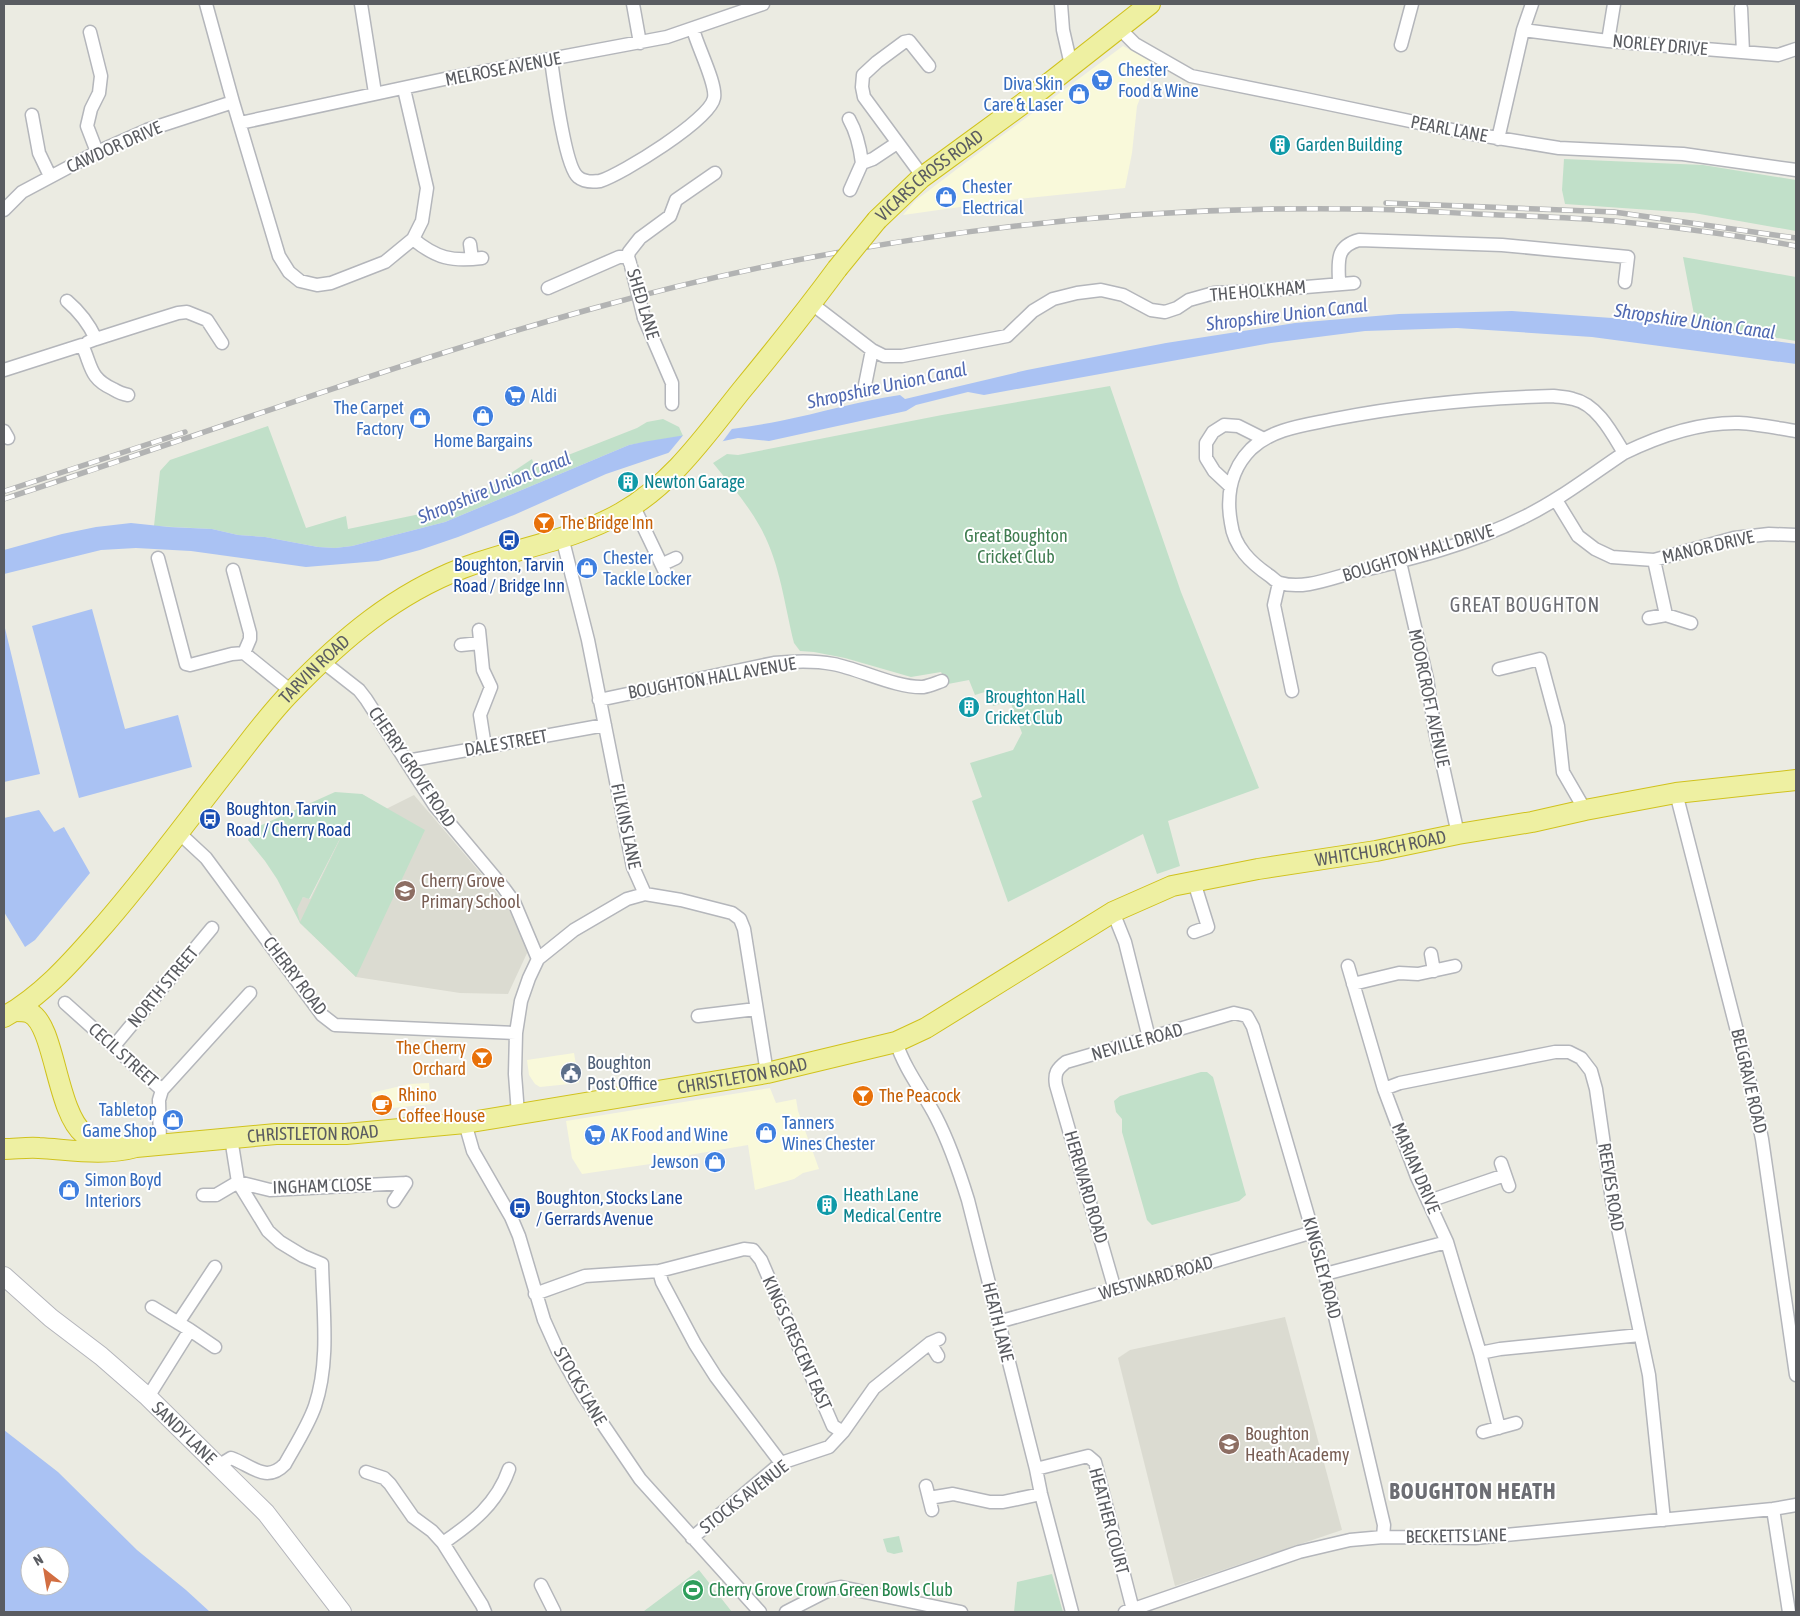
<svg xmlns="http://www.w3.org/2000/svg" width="1800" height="1616" font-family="'Asap Condensed',sans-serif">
  <rect width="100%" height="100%" fill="#ebebe2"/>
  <path fill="#f9f9da" d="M1123 46 1154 63 1137 106 1132 153 1125 188 1010 200 903 215 915 201 957 169Z
    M574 1053 579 1083 540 1087 535 1084 529 1075 527 1060Z
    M429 1083 431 1104 374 1110 371 1093 409 1084Z
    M770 1088 776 1103 796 1099 798 1111 819 1169 803 1173 794 1179 755 1190 748 1145 689 1155V1162L679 1163 678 1160 582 1174 572 1158 566 1121Z"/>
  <path fill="#dbdbd1" d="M362 794 386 809 414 795 490 884 511 912 528 951 508 994 460 993 356 977 300 923 296 909 303 897 310 899Z
    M1285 1317 1342 1530 1175 1586 1118 1358 1130 1350Z"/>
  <path fill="#c1e0c9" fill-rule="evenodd" d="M1564 159 1703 165 1796 180V231L1694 213 1565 204 1562 190Z
    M1683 257 1796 277V341L1696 325Z
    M1110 386 1181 592 1259 788 1168 821 1180 866 1157 874 1143 834 1008 902 972 801 982 797 970 763 1013 750 1022 733 1010 701 993 706 988 691 975 695 969 680 948 684 941 672 911 677 845 658 814 652 800 651 794 643C784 603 780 561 759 525 746 502 729 483 713 463L727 454 738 455 942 415Z
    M663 419 679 427 683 436 629 445 445 522 352 546 335 548 318 547 265 537 238 535 212 529 154 526 160 471 170 460 268 426 306 528 346 516 348 529 444 509 484 491 532 459 535 468 637 428 647 422Z
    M335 792 362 794 425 830 356 977 300 923 277 879 265 861 248 840 253 829ZM349 821 300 922 297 909 303 897 309 899Z
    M1201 1072H1207L1213 1077 1246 1195 1239 1201 1152 1225 1147 1220 1122 1132V1119L1116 1112 1114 1101 1120 1096Z
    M899 1536 903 1552 894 1554 887 1552 883 1539Z
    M699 1570 732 1612H645L644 1611Z
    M1052 1574 1063 1612H1014L1017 1582Z"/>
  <path fill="#aac2f3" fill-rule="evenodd" d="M1512 311 1612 318 1796 344V364L1592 337 1457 328 1365 331 1271 343 984 395 968 392 916 405 906 411 769 441 738 438 671 452 606 474 514 515 458 537 420 550 378 561 306 567 191 551 136 548 101 550 4 574V550L62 534 96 527 131 523 169 527 212 529 238 535 265 537 318 547 335 548 352 546 445 522 629 445C679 434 730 431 780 421 820 413 859 401 900 395L905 399 1027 370 1166 343 1295 323 1399 314Z
    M92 609 125 729 178 715 192 767 79 798 32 626Z
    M4 624 40 774 4 782Z
    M39 810 54 832 64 827 90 873 35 940 25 947 4 912V818Z
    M4 1430 58 1472 137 1550 186 1590 210 1612H4ZM30 1556H60V1586H30Z"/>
  <path fill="#ebebe2" d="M734 426 720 445 666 456 685 433Z"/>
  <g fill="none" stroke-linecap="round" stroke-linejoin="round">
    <g stroke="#b4b6bb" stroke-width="15">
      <path id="minor" d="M206 4 233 102 279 256 289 272 300 281 317 285 331 283 385 262 413 239
        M361 4 375 93
        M633 4 640 43
        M1061 4 1063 30 1071 65
        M1741 8 1743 52
        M1119 28 1135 44 1191 76 1305 99 1467 133 1559 148 1683 154 1796 170
        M1523 30 1608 41 1778 55 1796 49
        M90 32 101 76 99 93 91 109 87 126 97 152
        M1608 41 1614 4
        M1401 45 1412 4
        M551 60C554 81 565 167 578 177 584 182 593 182 600 181 622 174 710 120 714 98 717 84 697 46 693 29
        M404 89 427 188 422 221 413 239C436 258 452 262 482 258
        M32 115 39 153 50 176
        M849 119C857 133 860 147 862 163
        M240 123 449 78 667 37 763 4
        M1498 139 1523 30 1532 4
        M923 177 864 97 862 87 863 75 877 62 904 42 909 41 929 66
        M850 190 862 163 873 159 897 143
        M4 210 22 192 97 152 147 130 233 102
        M470 244 472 259
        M628 257 629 252 640 238 670 216 676 200 715 173
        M1339 284C1339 263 1334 247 1359 240L1502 245 1628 257 1625 282
        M548 288 619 257H628L630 263
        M67 301C80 312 89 324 96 339L88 342
        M812 304 872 350 865 385
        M644 318 672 383V404
        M96 339 146 323 178 313 187 312 207 320 222 343
        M872 350 884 356H902L1007 336 1033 311 1053 299 1077 293 1101 290 1123 295 1151 310 1165 312 1177 308 1189 300 1214 293 1259 291 1354 283
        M4 370 82 345C92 366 89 378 113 389 118 392 122 394 128 395
        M1553 396C1559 397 1566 397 1573 399 1597 404 1612 433 1624 453 1591 475 1559 500 1524 517 1471 544 1412 559 1355 572 1331 578 1304 590 1280 583 1276 582 1273 578 1270 576 1251 563 1234 547 1231 523 1226 496 1231 469 1251 449 1273 428 1306 425 1334 419 1406 405 1479 398 1553 396Z
        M4 431 8 438
        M1624 453C1659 436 1699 422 1739 423 1758 424 1777 428 1796 431
        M1230 486 1214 471 1206 458V443L1213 432 1224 425 1238 426 1264 439
        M1556 500 1578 536 1595 549 1612 557 1654 560 1734 538 1769 534 1796 535
        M633 505 666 574
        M562 537 588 640 633 867 645 894 681 900 732 913 740 919 744 929 767 1073
        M158 558 186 664 190 665 232 654 244 653 291 691
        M1400 562 1427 679 1435 731 1458 834
        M663 564 676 558
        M233 570 250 633V639L244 653
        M1279 583 1274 605 1292 691
        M1666 615 1691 623
        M1649 618 1666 615 1654 560
        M479 630 483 670 491 687 480 715 485 747
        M461 645 480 643
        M322 661 359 690 366 699 435 806 503 887 514 902 538 959
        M1499 669 1540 659 1558 726 1563 772 1585 810
        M599 700 774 663C794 661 813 660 833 664 860 669 896 688 923 687 929 686 936 683 942 681
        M407 761 605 725
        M1676 793 1749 1078 1762 1139 1796 1375
        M178 832 206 858 322 1015 335 1025 516 1033
        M1113 912 1125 942 1149 1038
        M1194 932 1208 927 1194 882
        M1431 954 1434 971
        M1348 966 1384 1089 1417 1177 1447 1242 1480 1353 1500 1349 1640 1335
        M1353 984 1399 973 1418 974 1455 966
        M65 1003 162 1090 159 1100 160 1145
        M698 1016 756 1009
        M896 1042C905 1070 923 1092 936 1117 950 1144 959 1171 968 1200L1036 1469 1041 1494 1072 1612
        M114 1046 212 928
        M1384 1089 1400 1083 1555 1052H1569L1581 1058 1591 1071 1596 1089 1612 1200 1649 1375 1664 1520
        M162 1090 250 993
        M518 1114 515 1074 516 1033 521 1001 529 978 538 959 574 930 627 899 645 894
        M465 1123 473 1151 511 1217 519 1236 544 1320 557 1349 583 1395 640 1479 760 1612
        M1501 1163 1509 1186
        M203 1195H216L238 1182 270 1190 406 1183
        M394 1201 406 1183
        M1429 1201 1505 1175
        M659 1271 662 1282 695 1344 716 1377 781 1463
        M1325 1274 1447 1242
        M1115 1290 1056 1085C1054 1073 1057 1069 1066 1062L1234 1013 1247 1016 1253 1027 1325 1274 1384 1525 1383 1537
        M535 1294 585 1276 659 1271 744 1249 753 1250 761 1260 833 1426 843 1432
        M998 1322 1187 1269 1313 1232
        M178 1323 215 1267
        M190 1330 215 1347
        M930 1343 938 1356
        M1480 1353 1499 1428
        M148 1397 190 1330 152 1307
        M1483 1432 1516 1423
        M218 1466 231 1458C251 1465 266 1484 285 1464 295 1446 308 1426 315 1406 330 1361 323 1311 322 1264L303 1256 280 1242 268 1231 238 1182 231 1138
        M1036 1469 1088 1456 1095 1462 1133 1610
        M366 1472 384 1478 390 1484 413 1517 432 1531 443 1543 482 1605 485 1612
        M926 1486 932 1510
        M929 1496V1498L953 1494 990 1502H1003L1041 1494
        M1773 1509 1789 1612
        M692 1538 781 1463 829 1447 843 1432 874 1388 930 1343 939 1339
        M443 1543C472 1523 497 1504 509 1469
        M541 1585 554 1611 553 1612
        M786 1612 831 1589 841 1587 961 1612
        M1125 1612 1299 1552 1350 1540 1383 1537 1475 1538 1773 1509 1796 1505"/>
    </g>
    <g stroke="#b4b5bb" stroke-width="20">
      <path id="secondary" d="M4 1276 51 1318 101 1356 148 1397 266 1513 342 1612"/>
    </g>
    <g stroke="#d0c21d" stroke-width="22">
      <g id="trunk">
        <path id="s1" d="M877 220 921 178 1029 99 1150 4"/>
        <path d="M15 1011C20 1011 26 1011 30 1013 55 1025 56 1111 84 1134 93 1142 106 1143 117 1144"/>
        <path id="s2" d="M4 1017C41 996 69 965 97 933 144 880 186 822 230 766 250 741 269 714 292 691 342 639 395 594 463 568 515 548 572 541 621 513 672 484 705 436 741 391 774 351 806 311 837 269"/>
        <path id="s3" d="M4 1149C15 1149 28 1147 39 1148 72 1150 104 1156 136 1147L276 1134H346L465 1123 767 1073 896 1042 926 1028 1113 912 1172 886 1258 869 1376 851 1458 834 1532 822 1585 810 1676 793 1796 780"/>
      </g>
    </g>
    <use href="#minor" stroke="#fff" stroke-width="12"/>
    <use href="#secondary" stroke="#fff" stroke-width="18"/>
    <use href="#trunk" stroke="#eef0a2" stroke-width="20"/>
    <g stroke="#b2b3b3" stroke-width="5.5">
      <path id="rail" d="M1386 203 1614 212 1796 238
        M5 491 185 432
        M4 499C199 436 392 364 591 309 839 240 1099 205 1356 209 1396 209 1436 212 1476 214 1522 216 1568 217 1614 221 1674 227 1736 235 1796 246"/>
    </g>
    <use href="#rail" stroke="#fff" stroke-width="4" stroke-dasharray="11" stroke-linecap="butt"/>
    <g stroke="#b4b6bb" stroke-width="15" stroke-linecap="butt">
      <path id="minor-bridge" d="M631 266 644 318"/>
    </g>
    <g stroke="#d0c21d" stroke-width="22" stroke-linecap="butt">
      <path id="trunk-bridge" d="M837 269 877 220"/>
    </g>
    <use href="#minor-bridge" stroke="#fff" stroke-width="12"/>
    <use href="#trunk-bridge" stroke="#eef0a2" stroke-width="20"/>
  </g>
  <defs>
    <g id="supermarket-disc" transform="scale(1.125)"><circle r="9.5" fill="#3f7fe0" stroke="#fff"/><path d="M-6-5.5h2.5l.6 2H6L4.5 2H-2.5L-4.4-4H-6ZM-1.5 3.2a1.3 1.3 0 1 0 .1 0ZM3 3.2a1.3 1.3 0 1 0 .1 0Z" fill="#fff"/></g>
    <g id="shop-disc" transform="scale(1.125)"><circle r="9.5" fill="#3f7fe0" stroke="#fff"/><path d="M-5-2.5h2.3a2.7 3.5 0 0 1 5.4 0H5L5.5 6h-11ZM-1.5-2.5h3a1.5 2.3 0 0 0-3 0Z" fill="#fff"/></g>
    <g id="building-disc" transform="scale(1.125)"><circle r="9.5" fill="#0f9aa8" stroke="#fff"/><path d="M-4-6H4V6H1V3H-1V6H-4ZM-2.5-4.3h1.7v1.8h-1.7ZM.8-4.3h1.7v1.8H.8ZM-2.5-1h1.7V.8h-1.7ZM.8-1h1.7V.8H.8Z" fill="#fff"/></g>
    <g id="bar-disc" transform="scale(1.125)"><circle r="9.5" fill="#e8710a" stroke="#fff"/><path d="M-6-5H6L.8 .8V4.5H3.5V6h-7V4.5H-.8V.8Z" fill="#fff"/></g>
    <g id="bus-disc" transform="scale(1.125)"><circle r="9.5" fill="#1a4fb4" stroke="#fff"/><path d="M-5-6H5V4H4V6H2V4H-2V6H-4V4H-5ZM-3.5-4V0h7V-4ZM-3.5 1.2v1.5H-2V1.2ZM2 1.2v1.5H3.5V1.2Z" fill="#fff"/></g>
    <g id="school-disc" transform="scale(1.125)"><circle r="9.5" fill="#8d6e63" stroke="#fff"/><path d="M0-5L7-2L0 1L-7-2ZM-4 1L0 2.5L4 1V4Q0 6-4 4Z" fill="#fff"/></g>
    <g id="civic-disc" transform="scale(1.125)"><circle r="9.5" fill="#5c6f8a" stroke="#fff"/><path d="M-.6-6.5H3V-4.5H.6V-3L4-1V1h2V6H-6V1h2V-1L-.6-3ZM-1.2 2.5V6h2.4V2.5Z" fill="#fff"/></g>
    <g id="cafe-disc" transform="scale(1.125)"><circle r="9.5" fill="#e8710a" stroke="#fff"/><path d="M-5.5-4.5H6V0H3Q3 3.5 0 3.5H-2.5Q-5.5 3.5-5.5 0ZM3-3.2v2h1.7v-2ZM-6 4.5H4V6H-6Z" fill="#fff"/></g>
    <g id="stadium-disc" transform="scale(1.125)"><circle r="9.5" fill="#2e9e5b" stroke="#fff"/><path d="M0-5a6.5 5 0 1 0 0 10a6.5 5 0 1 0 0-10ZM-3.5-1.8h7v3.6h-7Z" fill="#fff"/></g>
  </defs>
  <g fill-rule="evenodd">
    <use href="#supermarket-disc" x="1102" y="80"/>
    <use href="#shop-disc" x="1079" y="94"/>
    <use href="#building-disc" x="1280" y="145"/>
    <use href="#shop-disc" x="946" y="197"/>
    <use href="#supermarket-disc" x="515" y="396"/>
    <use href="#shop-disc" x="483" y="416"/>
    <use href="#shop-disc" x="420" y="418"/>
    <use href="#building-disc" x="628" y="482"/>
    <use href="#bar-disc" x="544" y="523"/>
    <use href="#bus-disc" x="509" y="540"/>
    <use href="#shop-disc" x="587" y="568"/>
    <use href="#building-disc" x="969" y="707"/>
    <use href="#bus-disc" x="210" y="819"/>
    <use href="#school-disc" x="405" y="891"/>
    <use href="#bar-disc" x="482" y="1058"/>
    <use href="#civic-disc" x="571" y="1073"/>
    <use href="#bar-disc" x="863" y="1096"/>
    <use href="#cafe-disc" x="382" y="1105"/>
    <use href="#shop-disc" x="173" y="1120"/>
    <use href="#shop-disc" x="766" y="1133"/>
    <use href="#supermarket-disc" x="595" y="1135"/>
    <use href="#shop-disc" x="715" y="1162"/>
    <use href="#shop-disc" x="69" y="1190"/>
    <use href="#building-disc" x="827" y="1205"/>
    <use href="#bus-disc" x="520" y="1208"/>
    <use href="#school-disc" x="1229" y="1444"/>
    <use href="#stadium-disc" x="693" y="1590"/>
  </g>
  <g text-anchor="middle" stroke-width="4" stroke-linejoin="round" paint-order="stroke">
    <g font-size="18" fill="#5a5c61" stroke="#fff">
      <text transform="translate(1660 45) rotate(5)" y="6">NORLEY DRIVE</text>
      <text transform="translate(503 69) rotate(-11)" y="6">MELROSE AVENUE</text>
      <text transform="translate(1449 129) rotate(11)" y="6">PEARL LANE</text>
      <text transform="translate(114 147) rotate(-24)" y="6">CAWDOR DRIVE</text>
      <text dy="6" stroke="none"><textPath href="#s1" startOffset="69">VICARS CROSS ROAD</textPath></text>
      <text transform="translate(1258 291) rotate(-5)" y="6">THE HOLKHAM</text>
      <text transform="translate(643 304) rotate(73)" y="6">SHED LANE</text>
      <text transform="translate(1708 547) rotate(-13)" y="6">MANOR DRIVE</text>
      <text transform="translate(1418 553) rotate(-17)" y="6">BOUGHTON HALL DRIVE</text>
      <text dy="6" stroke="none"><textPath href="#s2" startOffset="468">TARVIN ROAD</textPath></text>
      <text transform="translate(712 678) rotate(-10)" y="6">BOUGHTON HALL AVENUE</text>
      <text transform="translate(1429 698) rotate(78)" y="6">MOORCROFT AVENUE</text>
      <text transform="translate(506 743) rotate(-10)" y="6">DALE STREET</text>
      <text transform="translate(412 767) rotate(56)" y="6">CHERRY GROVE ROAD</text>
      <text transform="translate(626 826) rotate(78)" y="6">FILKINS LANE</text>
      <text dy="6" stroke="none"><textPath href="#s3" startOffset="1431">WHITCHURCH ROAD</textPath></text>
      <text transform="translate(295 976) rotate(53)" y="6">CHERRY ROAD</text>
      <text transform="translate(163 987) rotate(-50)" y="6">NORTH STREET</text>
      <text transform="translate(1137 1042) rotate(-16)" y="6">NEVILLE ROAD</text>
      <text transform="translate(123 1055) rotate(42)" y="6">CECIL STREET</text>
      <text dy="6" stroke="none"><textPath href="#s3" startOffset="744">CHRISTLETON ROAD</textPath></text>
      <text transform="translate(1749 1081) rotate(77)" y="6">BELGRAVE ROAD</text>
      <text dy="6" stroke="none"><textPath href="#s3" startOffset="310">CHRISTLETON ROAD</textPath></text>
      <text transform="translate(1416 1168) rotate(67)" y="6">MARIAN DRIVE</text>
      <text transform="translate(322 1186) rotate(-2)" y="6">INGHAM CLOSE</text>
      <text transform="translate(1086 1187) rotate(74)" y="6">HEREWARD ROAD</text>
      <text transform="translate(1611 1187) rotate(81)" y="6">REEVES ROAD</text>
      <text transform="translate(1322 1268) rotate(75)" y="6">KINGSLEY ROAD</text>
      <text transform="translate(1156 1278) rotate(-16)" y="6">WESTWARD ROAD</text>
      <text transform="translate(998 1322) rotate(76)" y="6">HEATH LANE</text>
      <text transform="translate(797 1343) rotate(66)" y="6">KINGS CRESCENT EAST</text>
      <text transform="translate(580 1386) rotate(60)" y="6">STOCKS LANE</text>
      <text transform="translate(184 1433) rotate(44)" y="6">SANDY LANE</text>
      <text transform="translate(744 1497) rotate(-38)" y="6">STOCKS AVENUE</text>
      <text transform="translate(1109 1521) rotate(75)" y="6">HEATHER COURT</text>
      <text transform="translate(1456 1536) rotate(-1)" y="6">BECKETTS LANE</text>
    </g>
    <g font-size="18" fill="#366cbe" stroke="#fff" text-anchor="start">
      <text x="1118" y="76">Chester<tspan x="1118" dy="21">Food &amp; Wine</tspan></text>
      <text x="1063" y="90" text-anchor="end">Diva Skin<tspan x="1063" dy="21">Care &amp; Laser</tspan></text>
      <text x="962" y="193">Chester<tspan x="962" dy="21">Electrical</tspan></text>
      <text x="531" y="402">Aldi</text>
      <text x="404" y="414" text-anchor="end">The Carpet<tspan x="404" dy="21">Factory</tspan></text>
      <text x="483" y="447" text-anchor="middle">Home Bargains</text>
      <text x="603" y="564">Chester<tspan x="603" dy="21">Tackle Locker</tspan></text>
      <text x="157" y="1116" text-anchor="end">Tabletop<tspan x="157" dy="21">Game Shop</tspan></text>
      <text x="782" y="1129">Tanners<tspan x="782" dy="21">Wines Chester</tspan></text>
      <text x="611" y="1141">AK Food and Wine</text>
      <text x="699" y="1168" text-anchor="end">Jewson</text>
      <text x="85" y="1186">Simon Boyd<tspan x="85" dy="21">Interiors</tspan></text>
    </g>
    <g font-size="18" fill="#0d838f" stroke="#fff" text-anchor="start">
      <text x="1296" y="151">Garden Building</text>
      <text x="644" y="488">Newton Garage</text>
      <text x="985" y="703">Broughton Hall<tspan x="985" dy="21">Cricket Club</tspan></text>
      <text x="843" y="1201">Heath Lane<tspan x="843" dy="21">Medical Centre</tspan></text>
    </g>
    <g font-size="18" fill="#c56008" stroke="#fff" text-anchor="start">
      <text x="560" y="529">The Bridge Inn</text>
      <text x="466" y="1054" text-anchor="end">The Cherry<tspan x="466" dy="21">Orchard</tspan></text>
      <text x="398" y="1101">Rhino<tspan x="398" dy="21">Coffee House</tspan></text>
      <text x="879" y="1102">The Peacock</text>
    </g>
    <g font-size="18" fill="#3f7c50" stroke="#fff">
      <text x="1016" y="542">Great Boughton<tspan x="1016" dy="21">Cricket Club</tspan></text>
    </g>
    <g font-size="18" fill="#164399" stroke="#fff" text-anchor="start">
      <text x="509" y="571" text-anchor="middle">Boughton, Tarvin<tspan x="509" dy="21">Road / Bridge Inn</tspan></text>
      <text x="226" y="815">Boughton, Tarvin<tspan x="226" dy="21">Road / Cherry Road</tspan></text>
      <text x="536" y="1204">Boughton, Stocks Lane<tspan x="536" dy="21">/ Gerrards Avenue</tspan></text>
    </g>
    <g font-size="18" fill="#785e54" stroke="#fff" text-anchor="start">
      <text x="421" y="887">Cherry Grove<tspan x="421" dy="21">Primary School</tspan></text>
      <text x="1245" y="1440">Boughton<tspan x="1245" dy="21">Heath Academy</tspan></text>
    </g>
    <g font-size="18" fill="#4e5e75" stroke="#fff" text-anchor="start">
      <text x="587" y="1069">Boughton<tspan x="587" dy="21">Post Office</tspan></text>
    </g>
    <g font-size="18" fill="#27864d" stroke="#fff" text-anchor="start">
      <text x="709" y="1596">Cherry Grove Crown Green Bowls Club</text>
    </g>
    <g font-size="19" font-style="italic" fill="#516ab2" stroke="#fff">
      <text transform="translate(1287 314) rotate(-7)" y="7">Shropshire Union Canal</text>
      <text transform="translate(1695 321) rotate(8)" y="7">Shropshire Union Canal</text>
      <text transform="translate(887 385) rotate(-12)" y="7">Shropshire Union Canal</text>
      <text transform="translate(494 487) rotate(-22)" y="7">Shropshire Union Canal</text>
    </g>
    <g font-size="20" letter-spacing="1" fill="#6c6d73" stroke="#fff">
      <text x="1525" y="612">GREAT BOUGHTON</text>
    </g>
    <g font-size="22" font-weight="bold" letter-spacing="1" fill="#6c6d73" stroke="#fff">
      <text x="1473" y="1499">BOUGHTON HEATH</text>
    </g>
  </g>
  <rect width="1800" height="1616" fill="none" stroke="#5a5c61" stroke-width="10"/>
  <g transform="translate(45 1571) rotate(329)"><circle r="24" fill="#ffffff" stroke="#bdbec0"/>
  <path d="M0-4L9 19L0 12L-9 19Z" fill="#d26e42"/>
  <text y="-8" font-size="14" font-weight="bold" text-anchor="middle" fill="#5a5c61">N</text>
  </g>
</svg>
